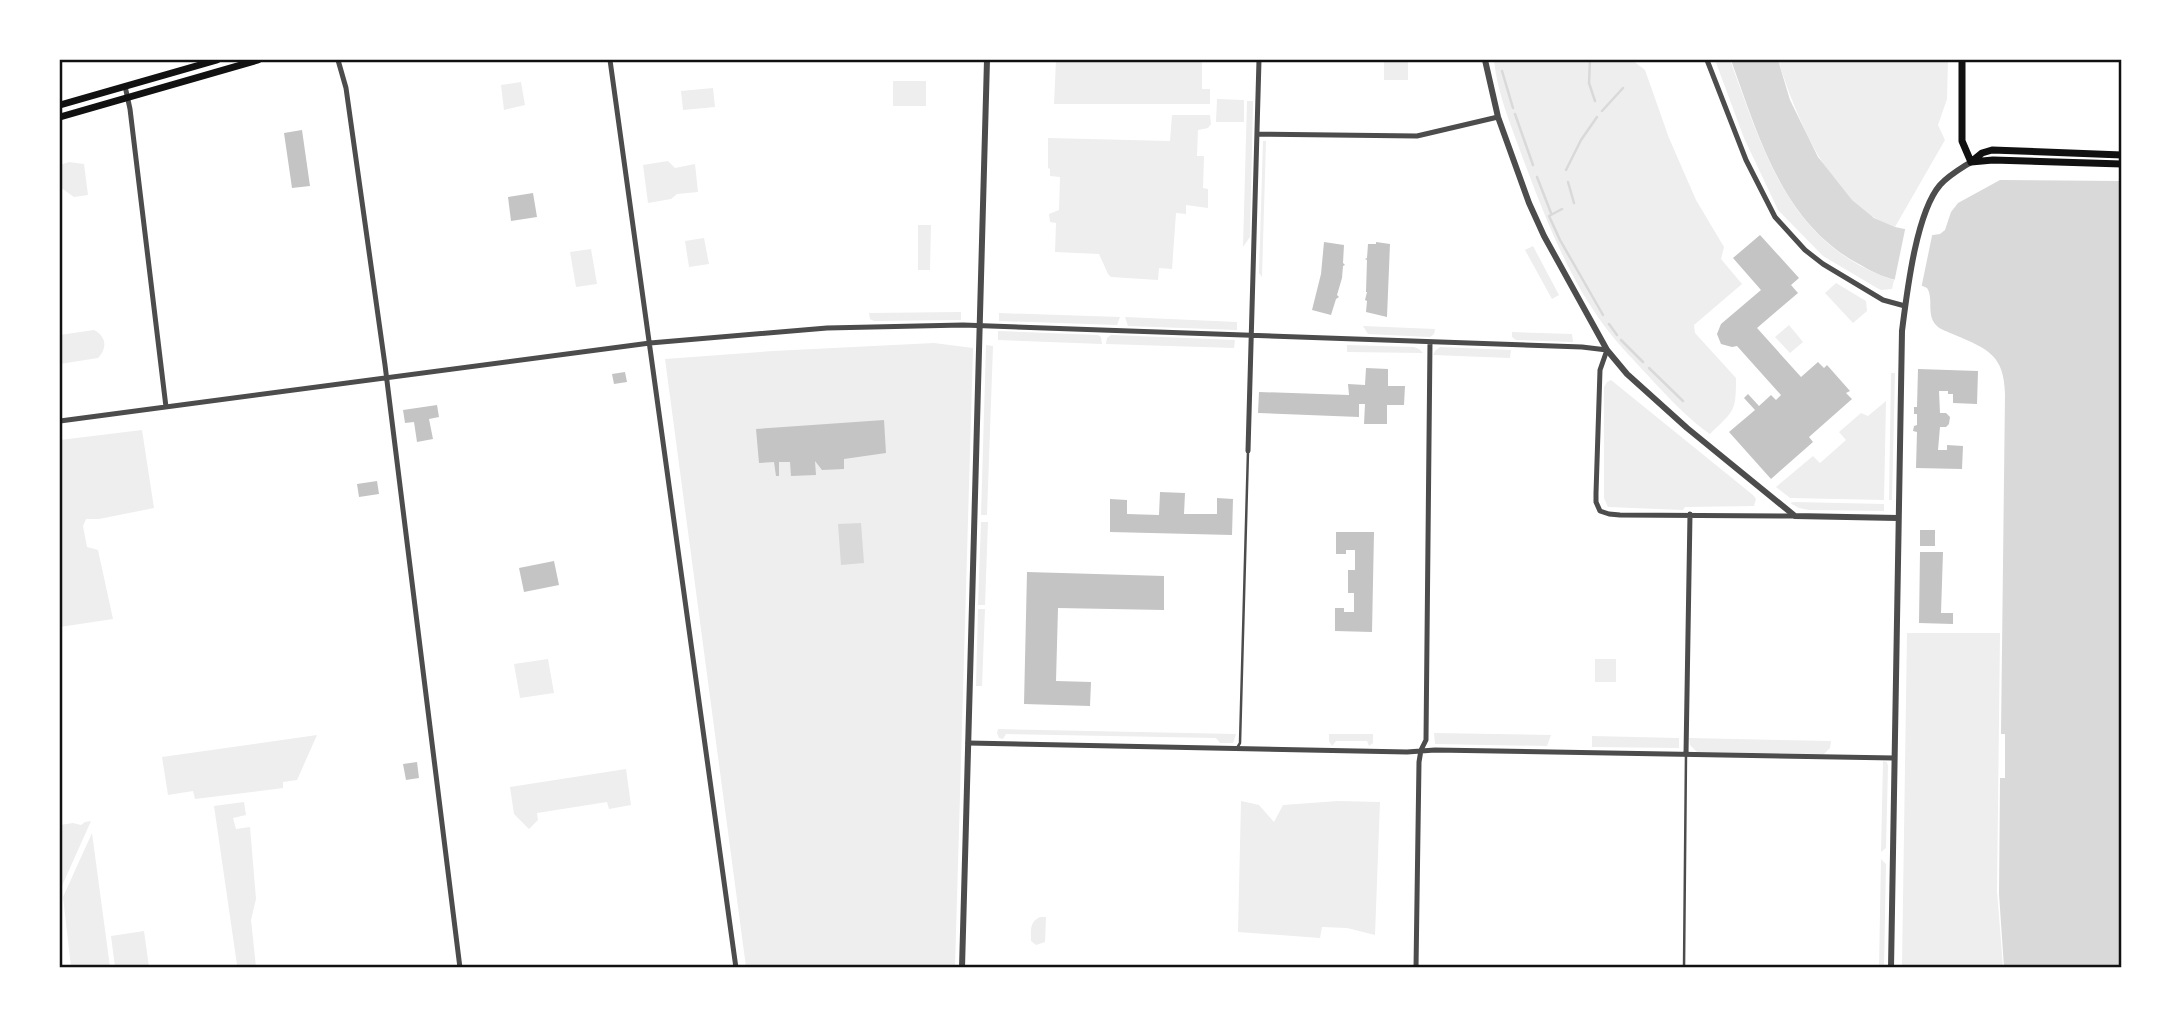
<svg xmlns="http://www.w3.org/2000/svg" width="2181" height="1027" font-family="Ubuntu,sans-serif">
  <rect width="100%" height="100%" fill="#fff"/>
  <path fill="#eee" d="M1056 60 1202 61V89H1210V104H1054Z
    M1384 60H1408V80H1384Z
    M1494 60H1632L1645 70 1669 138 1696 200 1724 247 1721 259 1742 284 1694 325 1695 333 1736 378C1736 413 1734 410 1710 434 1688 419 1670 399 1652 380 1637 363 1620 347 1606 328 1568 278 1544 215 1522 156 1511 125 1497 93 1494 60Z
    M1715 60H1730C1764 152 1789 246 1894 280L1892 289 1881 290 1877 288 1823 256 1778 210 1744 138Z
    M1778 60H1948L1947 99 1938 125 1945 140 1895 227C1889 224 1881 222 1875 218 1826 191 1794 111 1778 60Z
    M893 81H926V106H893Z
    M521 82 525 105 504 110 501 85Z
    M713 88 715 107 683 110 681 91Z
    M1217 99 1244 100V122H1216Z
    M1247 101H1253L1250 237 1243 247Z
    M1172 115H1210L1211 124 1208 128 1198 130 1197 156H1204L1203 188 1208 189V208L1186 205V214L1176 213 1172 269 1159 268 1158 280 1111 277 1108 274 1099 254 1055 252 1056 223 1050 222 1049 214 1059 210 1060 177 1050 176V169L1048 168V138L1170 141Z
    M1263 141H1266L1262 277 1259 273Z
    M668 161 675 168 695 164 698 192 677 194 671 199 648 203 643 165Z
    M69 162 84 164 88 195 74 197 60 187V165Z
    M918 225H931L930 270H918Z
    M704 238 709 264 689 267 685 241Z
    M1533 246 1559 295 1552 299 1525 250Z
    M591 249 597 284 576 287 570 252Z
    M1836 283 1866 301 1867 311 1853 323 1825 293Z
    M961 312V320L874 321 870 319 869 313Z
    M999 313 1120 317 1117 325 999 321Z
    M1125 317 1237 322V330L1128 326Z
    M1789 325 1803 342 1790 353 1775 337Z
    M1363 326 1435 329 1434 334 1430 337 1368 334Z
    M94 330C106 336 108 348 98 358L60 364V335Z
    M998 331 1098 335 1101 337 1102 344 998 340Z
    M1512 332 1572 334 1573 342 1516 340 1512 337Z
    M1111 335 1235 340 1234 348 1106 344 1107 338Z
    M934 343 973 348 955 967H746L665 359 773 351Z
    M986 345 993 346 987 515H981Z
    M1347 345 1414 347 1419 349 1423 353 1347 352Z
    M1440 347 1511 350 1510 358 1433 355 1435 351Z
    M1891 373H1895L1892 500H1889Z
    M1611 380 1753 495 1756 499 1754 506 1685 507 1683 510 1608 507 1604 498V387L1607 382Z
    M1886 401 1884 500 1790 498 1776 487 1813 456 1820 463 1846 440 1839 432 1861 413 1868 416Z
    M142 430 154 508 99 519H86L83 526 87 547 98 550 113 619 60 627V440Z
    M1794 502 1884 504V511L1809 510 1799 508 1790 503Z
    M981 522H988L985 605H978Z
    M978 609H985L982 686H976Z
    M1907 633H2000L1997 891 2003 967H1902Z
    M548 659 554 693 520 698 514 664Z
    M1595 659H1616V682H1595Z
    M998 729 1236 734 1233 743H1220L1216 738 1006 734 1003 739 999 738 997 733Z
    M1434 733 1551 735 1547 746 1435 744Z
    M1329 734H1373V743L1369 746 1367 741H1336L1332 746 1329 741Z
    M317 735 297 780 283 782V788L195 799 193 791 168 795 162 757Z
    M1592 736 1679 738V748L1592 747Z
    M1689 738 1831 741 1830 748 1824 754 1697 752 1690 745Z
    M1883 761 1887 762 1888 766 1886 848 1881 852Z
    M626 769 631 805 609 809 607 802 537 813 538 820 529 829 514 814 510 787Z
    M1241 801 1259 805 1274 822 1283 805 1338 801 1380 802 1375 935 1347 928 1322 927 1320 938 1238 932Z
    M244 802 246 815 233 818 236 829 250 827 256 899 251 920 256 967H220L237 965 214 806Z
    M91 821 61 888 60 825 73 823 81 825 85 822Z
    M92 833 110 967H71L63 897Z
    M1881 859 1886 864 1884 968 1879 967Z
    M1040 917H1046L1045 942 1036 945 1031 941C1031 931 1029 922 1040 917Z
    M144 931 149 967H115L111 936Z"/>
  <path fill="#d9d9d9" d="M1731 60H1778L1790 100 1818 157 1852 200 1874 218 1895 227 1933 235 1940 234 1945 230 1951 212 1958 203 2000 180 2121 181V967H2004L1999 894 2000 778H2005V734H2001L2005 394C2004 355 1988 349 1955 335 1949 332 1940 330 1936 325 1926 314 1934 299 1927 288 1917 283 1906 283 1896 280 1882 277 1869 270 1857 263 1782 222 1758 135 1731 60Z
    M861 523 864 563 841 565 838 524Z"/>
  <path fill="#fff" d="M1906 225 1933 231 1921 289 1894 283Z"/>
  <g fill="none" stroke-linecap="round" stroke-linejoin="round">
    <path stroke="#d9d9d9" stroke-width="2.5" d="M1590 60 1589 83 1595 101
      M1502 71 1513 108
      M1602 111 1623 88
      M1515 114 1533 165
      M1566 170 1581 140 1597 117
      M1537 177 1551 213
      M1568 182 1574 203
      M1562 209 1549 216 1560 240 1603 315
      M1609 324 1617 335
      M1621 340 1643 362
      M1649 368 1683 401"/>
  </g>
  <path fill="#c4c4c4" d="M302 130 310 186 292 188 284 133Z
    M533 193 537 217 511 221 508 197Z
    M1760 235 1799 278 1791 285 1798 293 1757 328 1801 377 1818 362 1824 368 1827 365 1850 391 1846 393 1852 399 1809 437 1813 442 1771 479 1729 432 1755 410 1744 398 1748 394 1759 406 1771 395 1776 400 1781 395 1737 346 1732 347 1721 344 1717 334 1721 324 1761 290 1733 258Z
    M1324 242 1344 245 1343 263 1345 265 1343 266 1342 278 1337 295 1339 297 1336 299 1331 315 1312 310 1321 274Z
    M1376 242 1390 244 1387 317 1366 312 1367 301 1365 300 1367 292H1366L1367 260 1365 259 1367 258 1368 244H1376Z
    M1366 368 1388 369V386H1405L1404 405H1387V424H1364L1365 404H1359V417L1258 413 1259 392 1349 395 1348 384 1365 385Z
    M1918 369 1978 371 1977 404 1953 403V394H1948V391H1939L1940 413H1946L1950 417 1949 424 1946 427H1940L1938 450H1947V445L1963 446 1962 469 1916 468 1917 432 1913 431 1914 426 1917 425V414H1914V407H1917Z
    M625 372 627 382 614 384 612 374Z
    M437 405 439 417 429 419 433 439 417 442 414 422 405 423 403 410Z
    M884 420 886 453 844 459V469L822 470 815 461 816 475 791 476 790 462H779V476H776L774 462 759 463 756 429Z
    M377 481 379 494 359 497 357 484Z
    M1160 492 1185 493 1184 514H1217V498L1233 499 1232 535 1110 532V499L1127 500V514L1159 515Z
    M1920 530H1935V546H1920Z
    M1336 532H1374L1372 632 1335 631V608H1344V612H1354V593H1348V570H1355V550H1346V554H1336Z
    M1920 552H1943L1941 613H1953V624L1919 623Z
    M554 561 559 585 524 592 519 568Z
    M1027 572 1164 576V610L1058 608 1056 681 1091 682 1090 706 1024 704Z
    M417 762 419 778 406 780 403 764Z"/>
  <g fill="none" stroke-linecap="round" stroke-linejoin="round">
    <path stroke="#4c4c4c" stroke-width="2.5" d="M1237 748 1240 743 1248 451
      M1684 968 1686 754"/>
    <path stroke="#4c4c4c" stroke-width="5" d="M338 60 346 88 385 365 460 968
      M610 60 736 968
      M1707 60 1746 160 1775 217 1805 250 1823 264 1883 300 1905 306
      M125 86 130 109 166 407
      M1258 134 1417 136 1498 117
      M60 421 650 343 827 328 963 325 1582 347 1607 350 1600 370 1596 493V502L1600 511 1609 514 1620 515 1795 516
      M1248 451 1259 60
      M968 743 1407 752 1435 750 1894 758
      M1686 754 1690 514
      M1416 968 1419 762 1421 750 1426 740 1430 342"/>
    <path stroke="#4c4c4c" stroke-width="6" d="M1485 60 1498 117 1529 203 1544 236 1607 350 1627 374 1687 428 1795 516 1898 518
      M962 968 987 60
      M1891 968 1902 331C1907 292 1916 213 1940 185 1949 175 1960 169 1971 162"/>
    <path stroke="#111" stroke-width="7" d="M1962 60V141L1971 162
      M60 105 217 60
      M60 117 258 60
      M1971 162 1982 153 1992 150 2122 155
      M1971 162 1993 160 2122 164"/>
  </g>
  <rect width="2181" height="1027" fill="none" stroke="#ffffff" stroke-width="122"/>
  <rect x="61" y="61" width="2059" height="905" fill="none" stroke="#111" stroke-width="2.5"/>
</svg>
